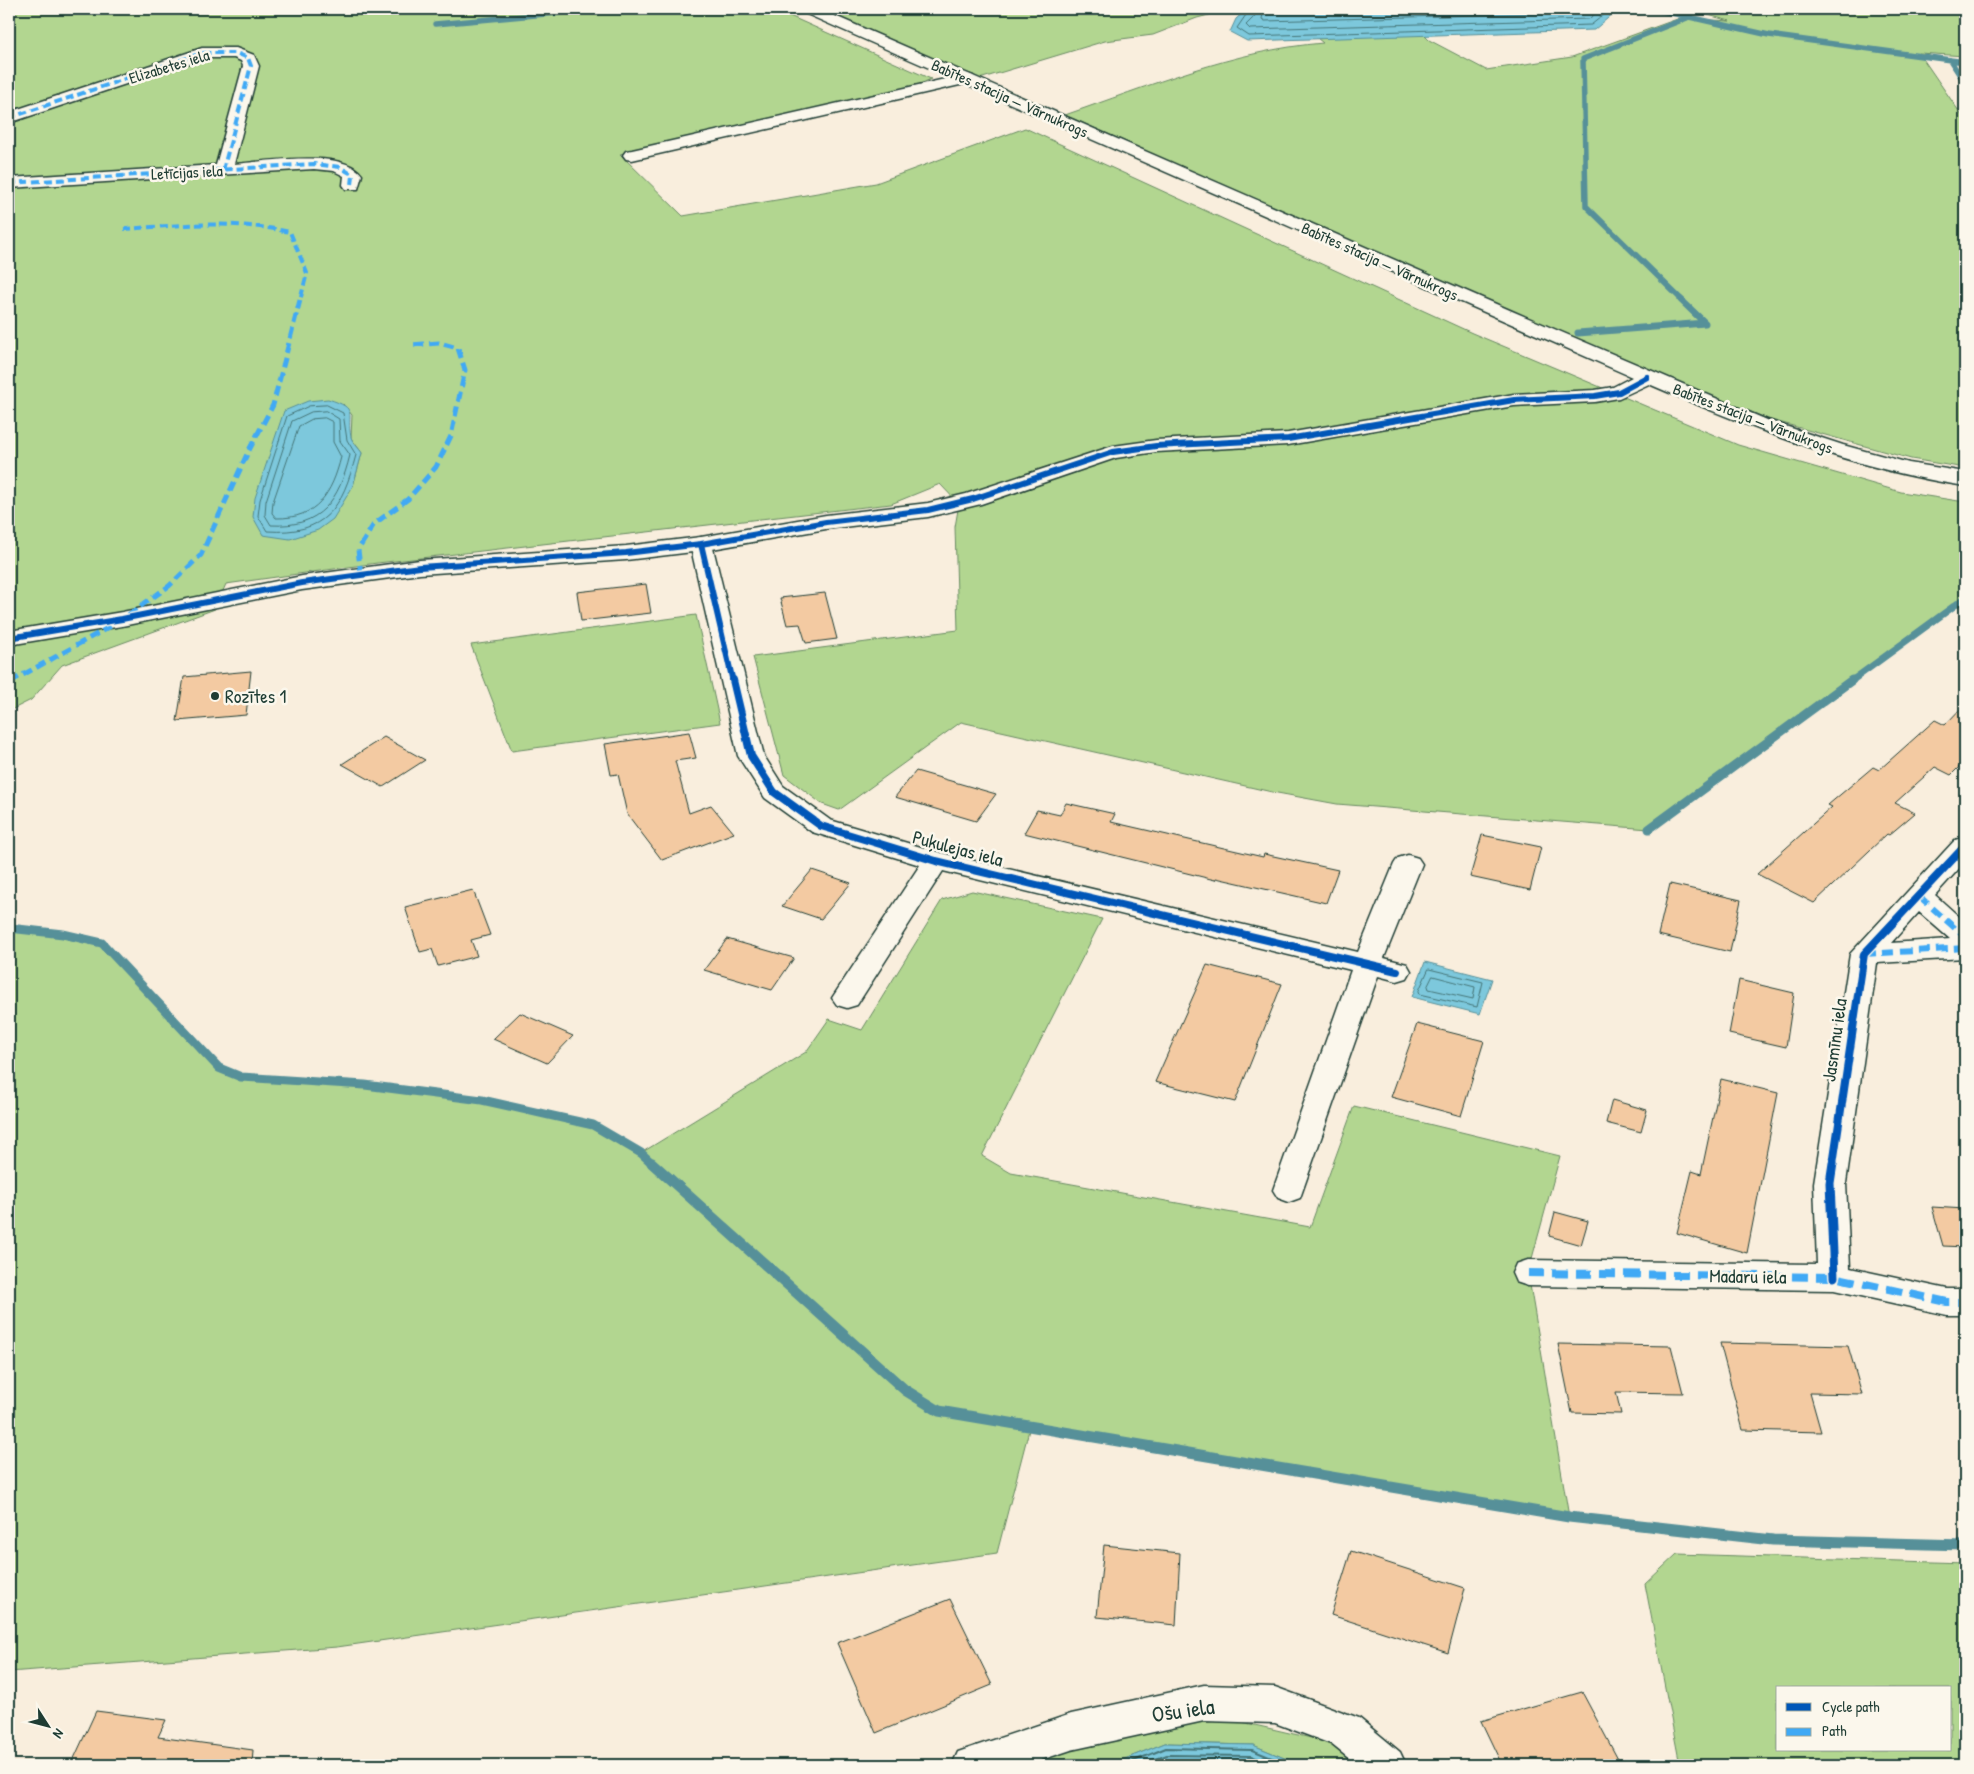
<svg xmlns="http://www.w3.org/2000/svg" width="1974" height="1774" font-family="'Patrick Hand',sans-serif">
  <rect width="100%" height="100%" fill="#f9eedd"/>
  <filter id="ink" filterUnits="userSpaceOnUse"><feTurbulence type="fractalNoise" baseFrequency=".02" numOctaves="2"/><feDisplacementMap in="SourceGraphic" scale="10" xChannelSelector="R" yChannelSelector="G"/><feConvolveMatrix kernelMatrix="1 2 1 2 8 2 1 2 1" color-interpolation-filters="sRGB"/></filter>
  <g filter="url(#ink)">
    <path fill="#b2d690" stroke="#688a62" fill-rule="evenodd" d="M9 9H774L931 79 914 87 620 154 683 216 876 183 1025 128 1472 333 1738 445 1901 492 1965 502V600L1649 829 1337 804 1272 792 961 722 839 810 822 804 784 775 753 657 958 630 955 527 959 504 940 484 891 504 377 563 226 584 215 609 62 665 31 700 9 711ZM343 404 352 415 351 438 362 453 353 486Z
      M817 9H1232L1197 18 1153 35 1105 41 976 80Z
      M1686 9H1965V56L1919 53 1965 120V468L1911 459 1768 419 1511 313 1065 115C1149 86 1235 50 1323 43L1317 38 1423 34 1429 40 1486 70 1572 57 1680 18 1730 21Z
      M696 615 720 723 512 751 471 645Z
      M972 891 1102 919 982 1156 1011 1173 1310 1227 1354 1106 1560 1156 1528 1273 1569 1517 1030 1426 997 1553 337 1647 9 1672V928L63 934 102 943 219 1068 241 1077 365 1085 482 1100 593 1125 641 1153 806 1052 829 1019 862 1030 942 900Z
      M1677 1554 1965 1563V1765H1680L1645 1584ZM1778 1688H1950V1750H1778Z
      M1211 1715 1346 1746 1360 1765H1301L1253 1745 1165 1743 1110 1765H1032L1053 1754Z"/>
    <path fill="#7dc8dc" stroke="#579099" d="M1247 9H1604L1615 12 1594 30 1247 41 1230 32 1236 19Z
      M328 399C360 409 346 413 351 437 352 442 359 448 362 453L353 486 333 519 318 530 290 539 263 535 253 517 255 498 284 411 308 401Z
      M1425 962 1492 979 1480 1014 1412 997Z
      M1165 1743 1253 1745 1301 1765H1110Z"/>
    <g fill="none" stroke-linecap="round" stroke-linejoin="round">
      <path stroke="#457577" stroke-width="1" d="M1250 9 1237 28 1249 36 1591 25 1606 13V9
        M1256 9 1254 17 1246 25 1250 29 1589 19 1600 9
        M1264 9 1262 19 1265 21 1586 12 1590 9
        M327 405 343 413 347 440 356 455C342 508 326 535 267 531L258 516 260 500 287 416 309 406Z
        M326 411 339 419 340 441 350 455C339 500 321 528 271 525L265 515 266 501 292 421 311 412Z
        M325 418 333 422V442L341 457C332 493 317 519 276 518L272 513 273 502 299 426 312 419Z
        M1429 969 1483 982 1477 1007 1420 994 1419 991Z
        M1433 976 1475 987 1473 999 1429 989 1428 986Z"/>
      <path stroke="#457577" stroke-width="2" d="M1124 1765 1166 1748 1252 1750 1289 1765
        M1140 1765 1167 1755 1251 1756 1273 1765
        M1161 1765 1169 1762 1249 1763 1254 1765"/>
      <path stroke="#579099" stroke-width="5.5" d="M1654 9 1769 35 1965 62
        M435 24 600 9
        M1950 60 1965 83
        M1683 301 1586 206 1583 59 1687 18"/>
      <path stroke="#579099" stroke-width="7" d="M1578 333 1705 323 1681 300
        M1850 682 1965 598"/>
      <path stroke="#579099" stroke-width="9" d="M1649 829 1852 680
        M9 928 63 934 102 943 219 1068 241 1077 365 1085 482 1100 593 1125 641 1153 653 1164"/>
      <path stroke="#579099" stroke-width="11" d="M652 1163 905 1390 939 1411 1569 1517 1773 1540 1965 1545"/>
    </g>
    <path fill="#f3caa2" stroke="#1f3d34" d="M646 584 651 613 581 621 577 592Z
      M825 593 837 639 806 643 800 624 787 625 780 598Z
      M251 671 246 715 177 721 184 677Z
      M1965 704V761L1951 775 1935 767 1895 803 1915 813 1889 835 1887 834 1814 903 1757 874 1832 807 1828 805 1873 767 1879 770 1935 720 1945 725Z
      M689 732 696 758 675 761 689 813 711 805 734 833 662 860 627 814 618 774 611 775 605 744Z
      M384 737 425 760 383 787 342 764Z
      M916 771 996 794 976 821 895 797Z
      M1066 803 1115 814 1111 822 1263 857 1264 854 1338 870 1326 903 1216 878 1215 880 1024 833 1037 810 1060 815Z
      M1482 835 1541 847 1530 890 1470 877Z
      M812 870 851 883 821 919 782 906Z
      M1670 884 1741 900 1730 952 1658 935Z
      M473 890 490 935 471 940 477 956 438 966 432 949 420 952 405 907Z
      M727 939 794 958 772 990 704 970Z
      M1207 965 1282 984 1235 1102 1155 1082Z
      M1739 980 1794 993 1786 1047 1729 1034Z
      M520 1013 573 1036 547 1063 493 1039Z
      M1417 1024 1484 1041 1461 1116 1391 1097Z
      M1721 1079 1778 1093 1747 1253 1677 1233 1692 1171 1701 1174Z
      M1612 1100 1647 1110 1641 1132 1606 1123Z
      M1932 1207 1965 1209V1247L1943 1246Z
      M1555 1212 1588 1221 1581 1245 1549 1236Z
      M1720 1343 1848 1346 1862 1394 1810 1393 1821 1432 1743 1430Z
      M1558 1344 1671 1346 1683 1393 1616 1392 1621 1414 1572 1413Z
      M1104 1545 1180 1553 1176 1625 1097 1617Z
      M1351 1551 1465 1588 1448 1653 1331 1615Z
      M950 1599 992 1685 876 1733 837 1643Z
      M1582 1692 1621 1765H1502L1481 1721Z
      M96 1711 166 1720 158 1737 253 1750 252 1765H71Z"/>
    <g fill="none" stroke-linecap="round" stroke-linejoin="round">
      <g stroke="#1f3d34" stroke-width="3">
        <path id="street" d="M202 48H236L254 55 259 66 234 164C264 162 343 148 362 175L358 189H346L343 185 344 176 334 171 314 169 9 188V178L216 165 243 66 241 61 234 58H204L9 123V112Z
          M967 74 973 76 975 79 973 82 632 160 626 159 623 155 626 151 632 150Z
          M701 537 709 539 712 544 764 756 783 786 830 820 941 853 1358 952 1394 864 1398 858 1408 855 1418 858 1422 864 1384 958 1407 964 1411 971 1407 978 1397 981 1378 976 1300 1198 1289 1202 1278 1198 1273 1190 1351 970 943 871 857 1005 847 1008 837 1005 832 998 920 865 812 832 765 798 738 756 690 544 693 539Z
          M1965 837V862L1935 895 1965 922V958L1877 963 1846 1183 1850 1268 1947 1289H1965V1315H1947L1834 1290 1528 1286 1516 1282 1512 1273 1516 1264 1528 1260 1817 1264 1814 1183 1850 954 1955 840ZM1919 912 1950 939 1891 943Z
          M1204 1685 1275 1687 1359 1718 1400 1752 1406 1765H1357L1331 1744 1275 1723 1204 1721 1071 1750 1026 1765H952L958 1752 1071 1714Z"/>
      </g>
      <g stroke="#1f3d34" stroke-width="3">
        <path id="secondary" d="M799 9H819L1512 311 1767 420 1843 445 1909 463 1965 472V486C1853 469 1753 429 1649 384L1619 398 1595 402 1514 406 1288 445 1156 452 1116 458 981 504 928 517 826 529 701 551 626 560 420 574 302 590 122 626 9 645V631L122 612 302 576 420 560 626 546 701 537 826 515 928 503 966 494 1113 446 1156 440 1288 433 1514 394 1595 390 1613 387 1632 377 802 12Z"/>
      </g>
      <use href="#street" fill="#fbf7ec" fill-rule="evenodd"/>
      <use href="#secondary" fill="#fbf7ec" fill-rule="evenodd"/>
      <path stroke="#3fa9f5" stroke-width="4" stroke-dasharray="8 4" stroke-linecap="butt" d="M9 118 202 53H236L248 58 251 66 223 170
        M9 183 314 164 340 167 353 175 352 185
        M124 229C180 225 235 220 290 232L307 273 300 301"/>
      <path stroke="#3fa9f5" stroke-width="5" stroke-dasharray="10 5" stroke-linecap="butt" d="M361 575 358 550 374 524 408 499 436 467 451 436 465 370 458 348 439 343 412 345
        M128 615 169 586 201 555 248 452 273 405 300 300
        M10 682 113 625"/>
      <path stroke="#3fa9f5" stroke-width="6" stroke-dasharray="12 6" stroke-linecap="butt" d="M9 682 12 680
        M1919 896 1965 937
        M1864 954 1965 948"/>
      <path stroke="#3fa9f5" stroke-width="8" stroke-dasharray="16 8" stroke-linecap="butt" d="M1528 1273 1834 1277 1947 1302H1965"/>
      <g stroke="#fbf7ec" stroke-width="9">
        <path id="cycleway-far2" d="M701 544 733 682
          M9 638 122 619 302 583 420 567 626 553 701 544 826 522 928 510 973 499 1113 452 1156 446 1288 439 1514 400 1595 396 1619 392 1647 377"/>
      </g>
      <g stroke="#fbf7ec" stroke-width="11">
        <path id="cycleway-far1" d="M733 680 751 756 774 792 821 826 936 861 1397 971
          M1833 1164 1864 954 1965 846"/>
      </g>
      <g stroke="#fbf7ec" stroke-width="12">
        <path id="cycleway" d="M1833 1163 1830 1183 1834 1277"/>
      </g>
      <use href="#cycleway-far2" stroke="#0057b8" stroke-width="6"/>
      <use href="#cycleway-far1" stroke="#0057b8" stroke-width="8"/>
      <use href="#cycleway" stroke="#0057b8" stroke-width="9"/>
    </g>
  </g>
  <circle fill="#1f3d34" stroke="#fbf7ec" stroke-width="2" cx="215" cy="696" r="5"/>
  <g text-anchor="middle" stroke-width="5" stroke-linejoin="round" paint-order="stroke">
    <g font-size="16" fill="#1f3d34" stroke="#fbf7ec">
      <text transform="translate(169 66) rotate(-17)" y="6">Elizabetes iela</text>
      <text transform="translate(1010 98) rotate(24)" y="6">Babītes stacija — Vārnukrogs</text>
      <text transform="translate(187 172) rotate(-3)" y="6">Letīcijas iela</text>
      <text transform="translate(1380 261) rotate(24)" y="6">Babītes stacija — Vārnukrogs</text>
      <text transform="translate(1753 418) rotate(21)" y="6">Babītes stacija — Vārnukrogs</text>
    </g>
    <g font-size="19" fill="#1f3d34" stroke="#fbf7ec" text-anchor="start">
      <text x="225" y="703">Rozītes 1</text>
    </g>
    <g font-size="19" fill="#1f3d34" stroke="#fbf7ec">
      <text transform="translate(958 848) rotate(15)" y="7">Puķulejas iela</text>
      <text transform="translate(1834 1040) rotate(-82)" y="7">Jasmīnu iela</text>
      <text transform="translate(1748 1276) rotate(1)" y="7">Madaru iela</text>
    </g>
    <g font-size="22" fill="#1f3d34" stroke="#fbf7ec">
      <text transform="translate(1183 1710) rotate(-8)" y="8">Ošu iela</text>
    </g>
  </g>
  <rect width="1974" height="1774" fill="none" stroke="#fbf7ec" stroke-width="30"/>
  <rect x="15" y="15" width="1944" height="1744" fill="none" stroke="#1f3d34" stroke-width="2" filter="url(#ink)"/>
  <rect x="1776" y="1686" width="175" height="65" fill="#fbf7ec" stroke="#a3ada2"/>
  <rect x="1786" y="1703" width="25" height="8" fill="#0057b8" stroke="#a3ada2"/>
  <text x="1822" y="1712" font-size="15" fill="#1f3d34">Cycle path</text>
  <rect x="1786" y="1728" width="25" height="8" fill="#3fa9f5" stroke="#a3ada2"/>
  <text x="1822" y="1736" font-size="15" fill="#1f3d34">Path</text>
  <g transform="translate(48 1726) rotate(126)" stroke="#fbf7ec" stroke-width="4" paint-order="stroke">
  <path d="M0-4L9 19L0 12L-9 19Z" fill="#1f3d34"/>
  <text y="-8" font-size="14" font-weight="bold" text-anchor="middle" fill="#1f3d34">N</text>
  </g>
</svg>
